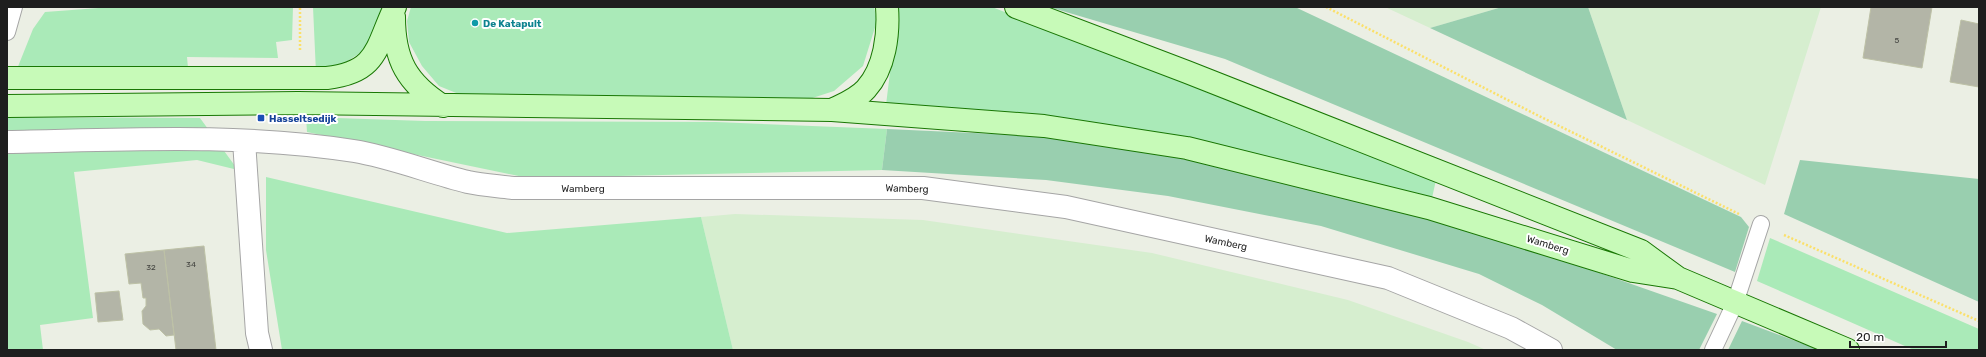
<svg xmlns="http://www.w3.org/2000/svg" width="1986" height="357" font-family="Rubik,sans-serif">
  <rect width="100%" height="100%" fill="#ebefe4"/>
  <path fill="#d6eecf" d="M1385 7H1502L1430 28Z
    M1588 7H1821L1765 185 1627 120Z
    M735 214 923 220 1152 253 1348 300 1468 342 1486 350H733L701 217Z"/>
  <path fill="#aaeab8" d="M112 7H293L292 40 276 42 278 58 187 57 188 68 17 69 33 29 45 12Z
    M313 7H385L365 50 341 65 316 73Z
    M411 7H874L877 21 863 66 834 91 797 103 466 97 439 86 422 66 409 42 407 21Z
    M898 7H992L1436 180 1432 198 886 105Z
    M7 117 200 118 238 170 197 160 74 172 93 318 40 325 43 350H7Z
    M306 117 425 121 716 122 887 129 882 170 528 178 307 132Z
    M266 177 507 233 701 217 733 350H282L266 250Z
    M1770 238 1979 329V350H1914L1757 281Z"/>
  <path fill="#99cfaf" d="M1049 7H1295L1741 217 1749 227 1735 272 1225 59Z
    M1502 7H1588L1627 120 1430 28Z
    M887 129 1043 136 1185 157 1379 203 1580 266 1717 314 1699 350H1617L1542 305 1479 274 1321 226 1168 196 1046 180 882 170Z
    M1800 160 1979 179V302L1784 214Z
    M1742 321 1820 350H1728Z"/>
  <path fill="#b3b5a7" stroke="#bdc1a6" d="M1871 7H1932L1922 68 1863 58Z
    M1961 20 1979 24V87L1950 82Z
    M204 246 216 350H176L164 250Z
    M164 250 174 335 166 336 159 329 150 330 143 324 142 311 146 306V298H143L141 283 129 284 125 254Z
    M119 291 123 320 98 322 95 293Z"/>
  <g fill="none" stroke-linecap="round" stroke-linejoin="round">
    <g stroke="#a5a5a5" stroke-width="18">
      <path id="service" d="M7 32 14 7
        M1713 350 1735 303 1761 224"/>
    </g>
    <g stroke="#a5a5a5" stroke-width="24">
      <path id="minor" d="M244 141 257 333 261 350
        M7 142C122 140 240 133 354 151 391 157 431 173 468 182 482 185 498 186 513 188H923L1066 207 1388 278 1511 328 1551 350"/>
    </g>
    <g stroke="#197704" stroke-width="24">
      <path id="secondary" d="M1016 7 1187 72 1641 251 1678 278 1848 350
        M394 17C394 60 407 83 443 106
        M7 78H327C379 72 376 46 395 7
        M7 106 298 103 832 110 1044 126 1187 148 1429 208 1633 271 1678 278
        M832 110C844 104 857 99 866 89 885 68 889 34 887 7"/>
    </g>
    <path stroke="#fbe06a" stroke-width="2.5" stroke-dasharray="2 2" stroke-linecap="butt" d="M1326 7 1539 116 1739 214
      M300 50V7
      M1784 235 1979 321"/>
    <use href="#service" stroke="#fff" stroke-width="16"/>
    <use href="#minor" stroke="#fff" stroke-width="22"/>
    <use href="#secondary" stroke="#c7fab8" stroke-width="22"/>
  </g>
  <circle fill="#0f9aa8" stroke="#fff" stroke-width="1.5" cx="475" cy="23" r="4"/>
  <rect fill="#1a4fb4" stroke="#fff" stroke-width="1.5" x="257" y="114" width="8" height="8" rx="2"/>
  <g text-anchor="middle" stroke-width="4" stroke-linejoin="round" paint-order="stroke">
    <g font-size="8" fill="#434440">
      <text x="1897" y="43">5</text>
      <text x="191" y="267">34</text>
      <text x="151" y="270">32</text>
    </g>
    <g font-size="10" font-weight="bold" fill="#0d838f" stroke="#fff" text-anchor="start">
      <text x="483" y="27">De Katapult</text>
    </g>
    <g font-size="10" font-weight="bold" fill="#164399" stroke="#fff" text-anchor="start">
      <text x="269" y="122">Hasseltsedijk</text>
    </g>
    <g font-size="10" fill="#1e1e1e" stroke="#fff">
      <text x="583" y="192">Wamberg</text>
      <text transform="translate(907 188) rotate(2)" y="4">Wamberg</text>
      <text transform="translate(1226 242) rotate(12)" y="4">Wamberg</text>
      <text transform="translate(1548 244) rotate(17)" y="4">Wamberg</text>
    </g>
  </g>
  <rect width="1986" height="357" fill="none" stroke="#1e1e1e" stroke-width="16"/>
  <path d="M1850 341v6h96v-6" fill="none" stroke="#1e1e1e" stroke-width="2"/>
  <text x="1856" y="341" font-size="12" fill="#1e1e1e" stroke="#ffffff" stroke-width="3" paint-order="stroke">20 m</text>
</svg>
